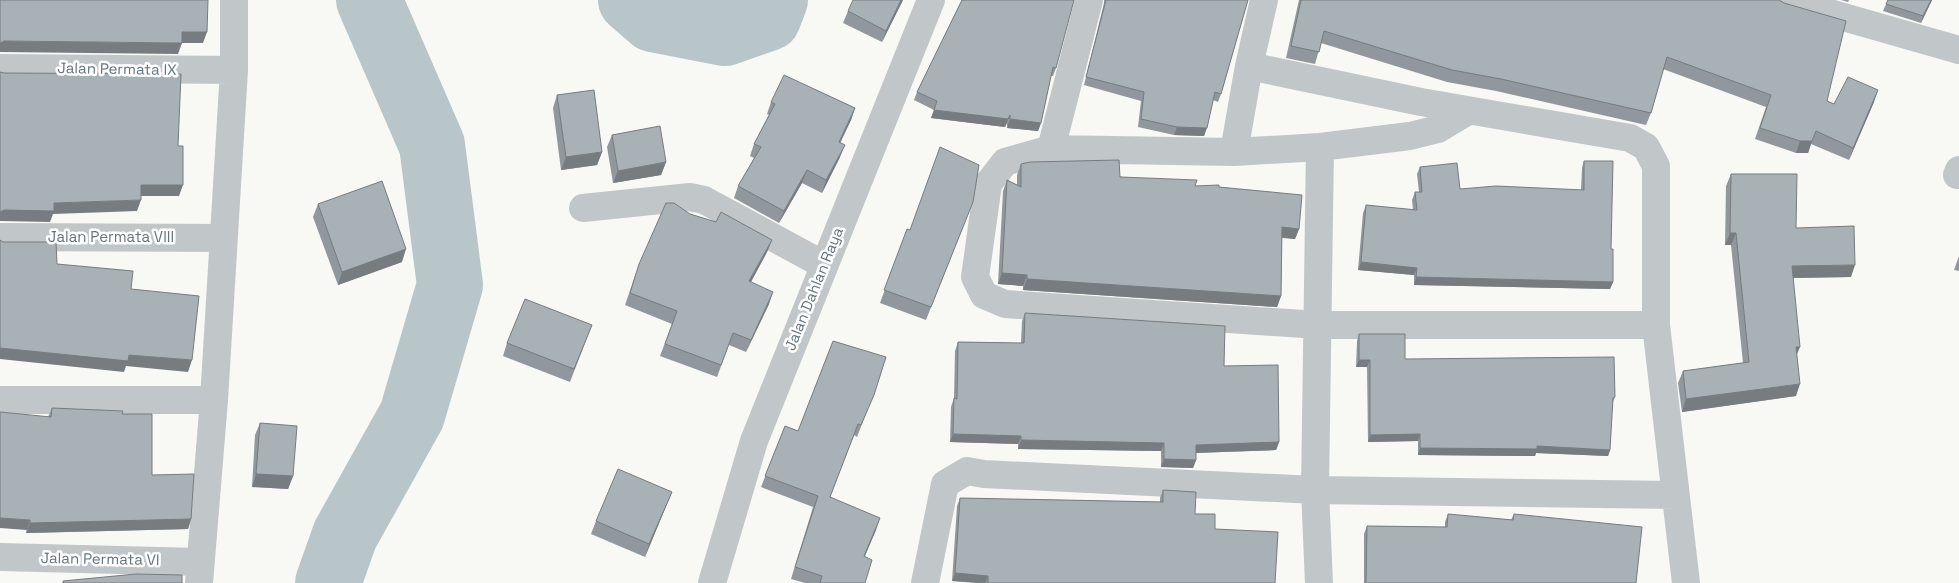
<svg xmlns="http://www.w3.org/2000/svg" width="1959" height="583" font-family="'Space Grotesk',sans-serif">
  <rect width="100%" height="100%" fill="#f8f8f5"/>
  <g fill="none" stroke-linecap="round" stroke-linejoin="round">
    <path stroke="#b8c6c9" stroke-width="66" d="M631 0 653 19 725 33 768 18 775 0
      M328 583 345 535 412 415 450 285 432 145 369 0"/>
    <path stroke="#c1c6c9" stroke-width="28" d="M1784 0 1959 50
      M1249 66 1421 102 1630 138 1646 147 1656 166V325L1686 583
      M0 68 234 70
      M1468 111 1438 129 1410 136 1320 147 1234 152 1051 149 1005 162 988 184 975 277 984 295 1005 304 1318 325H1656
      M1051 149 1089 0
      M1234 152 1249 66 1264 0
      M1957 175 1959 170
      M583 208 690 197 704 200 824 265
      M0 237 223 238
      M0 400H214
      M0 557 199 562
      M199 583 214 400 234 70V0
      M712 583 754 441 931 0
      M925 583 945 484 967 471 984 474 1315 490 1675 495
      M1319 583 1315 490 1320 147"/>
  </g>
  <path fill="#90989d" d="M903 0 882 42 843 23 848 11Z
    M962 0 1056 68 1053 76H1051L1041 123 1038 131 1007 128V123L1005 127 931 118 934 110 914 100 917 92Z
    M1104 0H1248L1221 94 1218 102 1213 100 1204 136 1174 135 1138 127 1141 101 1084 85 1104 3Z
    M1299 0H1779L1827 101 1834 104 1874 102 1849 160 1811 144 1808 153H1796L1755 139 1766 107 1663 69 1651 113 1646 125 1496 91 1447 82 1321 43 1315 64 1286 58Z
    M1841 0H1849L1848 2Z
    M1888 0H1932L1921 23 1883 11Z
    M557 95 602 152 597 165 561 170 553 108Z
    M771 102 855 108 851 120 840 142V157L822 193 802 183 779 223 734 198 738 186 754 158 750 156 754 144 769 115 767 114Z
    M612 135 666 162 661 175 613 183 607 147Z
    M1584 161 1611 249 1613 282 1610 289 1414 285V275L1358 270 1363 213 1366 205 1413 210 1412 200 1415 192H1419L1417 174 1420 167 1460 189 1581 190 1582 168Z
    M1021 164 1195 186 1219 187 1299 229 1295 239 1282 238 1281 296 1277 307 1023 290V286L998 284 1003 191 1007 180 1017 185V175Z
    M1731 174 1796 228 1851 277 1793 278 1797 356 1796 396 1682 412 1678 383 1683 371 1743 363 1731 245H1725L1726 186Z
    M318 204 402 262 338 285 313 217Z
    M690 214 772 240 767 252 751 282 769 304 746 352 729 345 717 377 660 356 672 324 625 305 635 276Z
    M968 214 926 320 880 303 907 229 910 230Z
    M1959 256V271L1954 270Z
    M1025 313 1224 366 1279 442 1276 450 1196 453V460L1193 468 1161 467V451L1018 449V444L950 442 951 407 954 398 955 351 958 342 1021 343 1022 321Z
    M592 325 570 382 503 356 507 343Z
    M1359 334 1405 359 1615 397 1612 404 1610 450 1608 456 1536 453 1535 456 1418 455V441L1368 442 1367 367H1356L1357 341Z
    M869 406 857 437 854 435 830 497 876 530 865 556V583H805L791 579 813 507 761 487 785 426 798 431Z
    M52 408 122 414 152 475 191 519 188 529 26 533 48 417Z
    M260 423 293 476 288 489 252 487 255 435Z
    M1163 490 1215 529 1275 583H976L952 581 957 506 960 498 1160 502V498Z
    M672 492 645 557 591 534 596 521Z
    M1448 514 1511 520 1514 514 1636 583H1364V534L1367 526 1445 527V522Z"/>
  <path fill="#767c7f" d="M901 0H903L882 42 886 31Z
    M1931 0H1932L1921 23 1923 16Z
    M182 32H207L203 43H178Z
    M4 41 182 43 178 54 0 52V43Z
    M1878 90 1874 102 1849 160 1853 148Z
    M855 108 851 120 835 154 839 142Z
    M934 110 1010 115 1005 127 931 118Z
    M1010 119 1041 123 1038 131 1007 128Z
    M1177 127 1207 128 1204 136 1174 135Z
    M1800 141H1812L1808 153H1796Z
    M845 145 840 157 822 193 826 180Z
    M602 152 597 165 561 170 566 157Z
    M666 162 661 175 613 183 618 171Z
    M807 170 802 183 779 223 784 211Z
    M141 185H183L179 196H137Z
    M141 200 137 211 53 214 50 222 0 221V212L4 210 54 203Z
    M1282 227 1299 229 1295 239 1278 237Z
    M1730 233H1736L1731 245H1725Z
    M772 240 767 252 745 293 749 281Z
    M406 249 402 262 338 285 342 272Z
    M1361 262 1417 268 1414 275 1358 270Z
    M1855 265 1851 277 1787 278 1792 266Z
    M1002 273 1027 275 1023 286 998 284Z
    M1416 277 1613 282 1610 289 1414 285Z
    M1027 279 1281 296 1277 307 1023 290Z
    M773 292 769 304 746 352 751 340Z
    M1796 347H1800L1795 359Z
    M0 348 129 355 192 360 188 372 126 366 124 372 0 359Z
    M1359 360H1370L1367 367H1356Z
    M1800 384 1796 396 1682 412 1686 399Z
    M953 434 1021 436 1018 444 950 442Z
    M1420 434 1418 441 1368 442 1370 435Z
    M1021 440 1164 443 1161 451 1018 449Z
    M1279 442 1276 450 1193 453 1196 445Z
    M1537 446 1610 450 1608 456 1536 453 1535 456 1418 455 1420 448Z
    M1164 459 1196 460 1193 468 1161 467Z
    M256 474 293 476 288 489 252 487Z
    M672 492 667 504 645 557 649 544Z
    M0 518 30 520 27 530 0 528Z
    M880 518 876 530 860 567 864 556Z
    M191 519 188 529 26 533 30 523Z
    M955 573 988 576 985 583 952 581Z"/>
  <path fill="#a8b1b6" stroke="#767c7f" d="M0 0H208L207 32H182V43L4 41 0 43Z
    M853 0H901L886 31 848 11Z
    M962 0H1074L1056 68 1053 67 1041 123 1010 119V115L1008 119 934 110 937 101 917 92Z
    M1106 0H1248L1221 94 1215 92 1207 128 1177 127 1141 119 1144 92 1086 77Z
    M1301 0H1779L1784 3 1846 21 1827 101 1834 104 1848 77 1878 90 1853 148 1816 131 1812 141H1800L1760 128 1771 95 1667 57 1651 113 1501 79 1452 70 1324 31 1319 52 1291 46Z
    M1888 0H1931L1923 16 1886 4Z
    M0 72 4 73 181 74 178 146H183V185H141V200L54 203V211L4 210 0 212Z
    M784 75 855 108 839 142 845 145 826 180 807 170 784 211 738 186 761 147 754 144 775 104 771 102Z
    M594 90 602 152 566 157 557 95Z
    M660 126 666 162 618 171 612 135Z
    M940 147 979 165 973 202 931 307 884 290 907 229 910 230Z
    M1119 160 1120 177 1197 180 1195 186 1219 185V187L1302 195 1299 229 1282 227 1281 296 1027 279V275L1002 273 1007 180 1021 187V164L1030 162Z
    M1584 161H1613L1611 249H1613V282L1416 277 1417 268 1361 262 1366 205 1417 210 1415 192H1422L1420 167 1457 163 1460 189 1496 186 1584 190Z
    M1731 174H1797L1796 228 1854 226 1855 265 1792 266 1800 347H1796L1800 384 1686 399 1683 371 1749 362 1736 233H1730Z
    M382 181 406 249 342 272 318 204Z
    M666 203H674L690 214 716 222 721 212 772 240 749 281 773 292 751 340 733 333 721 365 665 344 677 311 630 293 639 264Z
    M0 240 3 242H56L57 264 133 271 131 289 199 296 192 360 129 355 128 361 0 348Z
    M525 299 592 325 574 369 507 343Z
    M1025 313 1225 326 1224 366 1278 365 1279 442 1196 445V460L1164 459V443L1021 440V436L953 434 954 398 957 399 958 342 1024 343Z
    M1359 334H1405V359L1614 357 1615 397 1613 398 1610 450 1537 446V449L1420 448V434L1370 435V360H1359Z
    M833 341 886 357 874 395 861 425 858 424 830 497 880 518 864 556 872 560 865 583H820L822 576 795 567 818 496 765 476 785 426 798 431Z
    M52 408 123 411 122 414H152V475L194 474 191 519 30 523V520L0 518V412L51 417Z
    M260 423 297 426 293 476 256 474Z
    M618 469 672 492 649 544 596 521Z
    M1163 490 1196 492 1195 514H1215V529L1278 532 1275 583H988V576L955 573 960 498 1163 502Z
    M1448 514 1513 520 1514 514 1642 527 1636 583H1366L1367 526 1447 527Z
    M136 574 182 575V583H63V581Z"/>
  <g text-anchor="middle" stroke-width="5" stroke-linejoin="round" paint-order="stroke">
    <g font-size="15" fill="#637580" stroke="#fff">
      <text transform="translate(117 69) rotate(1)" y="5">Jalan Permata IX</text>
      <text x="111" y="242">Jalan Permata VIII</text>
      <text transform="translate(814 289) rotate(-68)" y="5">Jalan Dahlan Raya</text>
      <text transform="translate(100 559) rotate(1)" y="5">Jalan Permata VI</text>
    </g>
  </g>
</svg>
